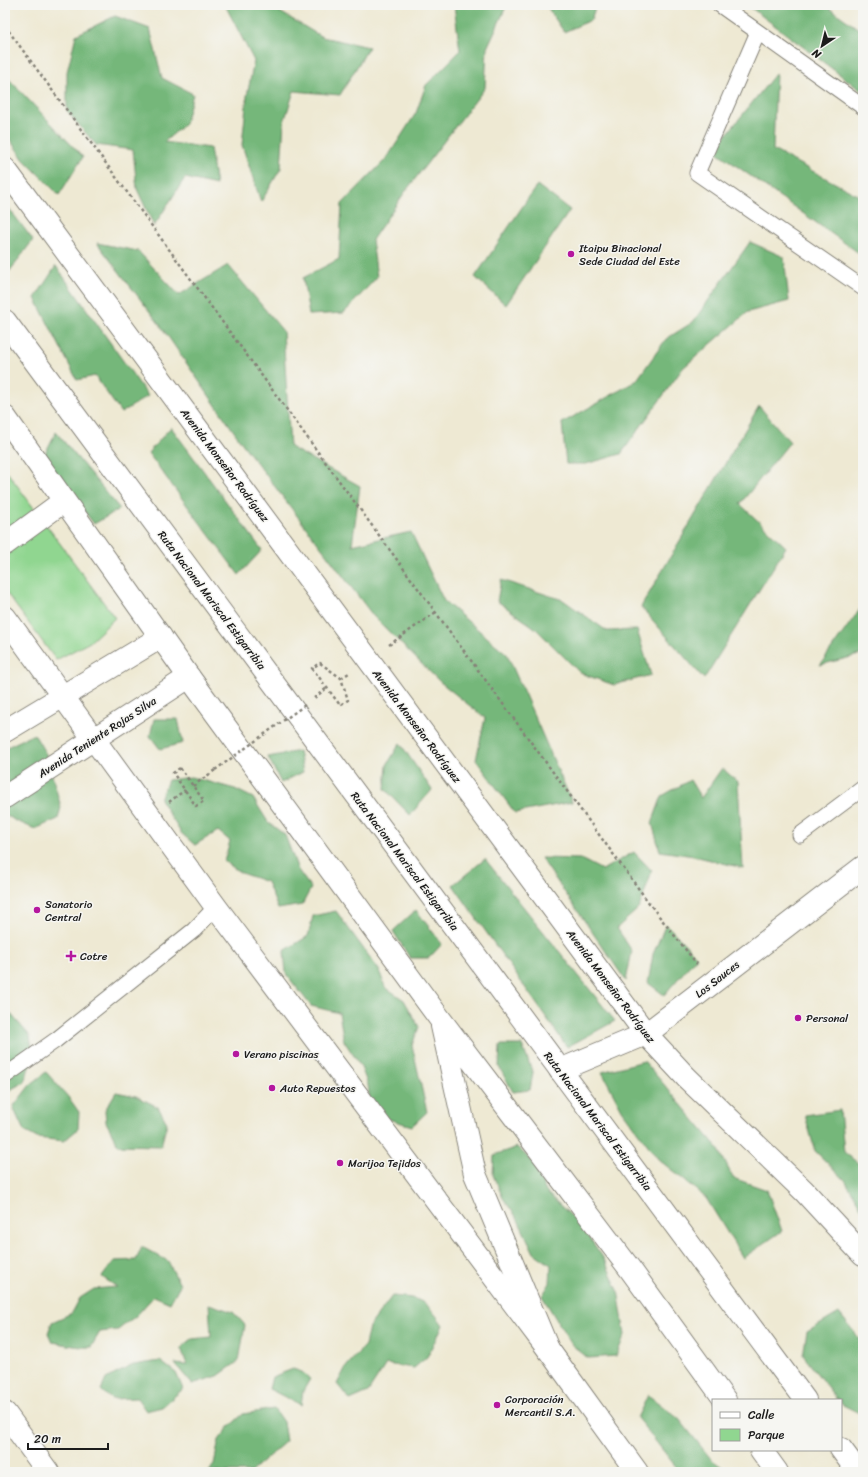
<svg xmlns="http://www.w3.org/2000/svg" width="868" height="1477" font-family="Sriracha,sans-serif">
  <rect width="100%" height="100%" fill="#f6f6f2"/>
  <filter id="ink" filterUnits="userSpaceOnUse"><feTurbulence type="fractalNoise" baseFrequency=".025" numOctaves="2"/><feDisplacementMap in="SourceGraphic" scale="8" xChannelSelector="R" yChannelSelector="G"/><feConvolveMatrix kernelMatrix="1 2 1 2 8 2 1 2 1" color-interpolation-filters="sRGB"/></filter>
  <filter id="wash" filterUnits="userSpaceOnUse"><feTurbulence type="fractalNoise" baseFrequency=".012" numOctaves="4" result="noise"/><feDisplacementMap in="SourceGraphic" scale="16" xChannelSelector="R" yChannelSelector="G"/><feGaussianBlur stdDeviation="0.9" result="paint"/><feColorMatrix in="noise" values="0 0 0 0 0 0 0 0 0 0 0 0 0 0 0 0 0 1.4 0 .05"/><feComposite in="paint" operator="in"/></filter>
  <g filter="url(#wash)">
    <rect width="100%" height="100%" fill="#eee9d3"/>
    <path fill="#90d690" stroke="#567956" d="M5 469 115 618 90 642 56 660 5 591Z"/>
    <path fill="#74b77a" stroke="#486a4b" d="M225 5H282L280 12 322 37 369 47 340 95 294 91 284 122 281 168 261 202 242 145 247 96 254 61Z
      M454 5H507L487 48 485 88 405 192 372 240 377 277 344 313 309 315 303 278 339 259 342 204 387 158 416 113 426 85 460 51Z
      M546 5H596L591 20 564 32Z
      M752 5H825L863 32V92L750 7Z
      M115 16 150 29 162 78 193 94 185 124 164 142 210 148 216 185 185 178 154 226 137 189 133 150 96 145 67 111V72L76 35Z
      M776 73 773 150 863 198V256L714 150Z
      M5 75 83 157 59 195 24 160 5 133Z
      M537 185 570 210 506 305 475 277Z
      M5 203 33 240 9 272 5 267Z
      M750 242 784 257 789 301 748 312 683 368 621 454 586 464H566L562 423 636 381 666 339 693 322Z
      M97 243 138 251 179 295 228 265 283 331 290 447 360 486 352 545 411 532 444 601 507 654 572 802 515 813 476 760 485 718 439 681 374 617 244 446 160 325Z
      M56 266 148 396 121 413 95 376 77 380 35 298Z
      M759 406 790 442 740 504 786 547 704 679 641 607Z
      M171 427 262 550 239 575 148 453Z
      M56 432 120 509 94 524 43 457Z
      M501 580 563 600 607 631 637 630 651 675 614 685 580 673 535 628 497 601Z
      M863 605V654L820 665Z
      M154 719H178L183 743 160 749 150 736Z
      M34 734 46 754 61 807 58 819 35 829 14 820 5 814V748Z
      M400 743 432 790 410 815 385 789 387 765Z
      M299 751 303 772 281 783 268 757Z
      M722 768 738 782 743 868 694 856 660 851 652 823 662 796 690 780 701 798Z
      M191 777 235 789 253 798 268 822 285 835 298 870 311 888 302 905 278 909 267 882 241 873 224 861 230 841 218 831 195 845 181 833 160 799 168 780Z
      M634 852 652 871 639 908 617 928 632 951 626 981 541 858 581 859 602 870Z
      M485 859 615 1021 567 1047 453 885Z
      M416 910 442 944 429 958H410L393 931Z
      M336 911 379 970 385 987 404 1000 419 1027 412 1045 427 1112 412 1126 371 1114 368 1085 360 1065 344 1041 339 1013 311 1006 286 974 284 951 308 936 313 916Z
      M666 924 697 957 664 995 648 983 653 954Z
      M9 1012 30 1036 33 1057 24 1082 5 1093V1013Z
      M500 1045H522L533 1073 530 1090 513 1092 499 1067Z
      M644 1061 718 1148 733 1178 767 1190 782 1231 743 1258 706 1198 658 1159 622 1110 602 1072Z
      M46 1072 69 1098 79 1112 78 1129 64 1141 37 1138 24 1131 13 1107 30 1085Z
      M116 1092 136 1096 158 1107 167 1123 161 1146 118 1145 106 1122 105 1110Z
      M840 1110 844 1152 863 1167V1211L845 1180 815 1151 805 1115Z
      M517 1147 533 1162 546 1192 581 1225 604 1259 618 1290 625 1335 616 1356 588 1358 572 1345 542 1296 550 1283 551 1265 534 1253 517 1218 503 1198 493 1175 494 1155Z
      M142 1247 168 1261 180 1285 170 1303 154 1296 137 1315 118 1330 100 1332 91 1347C78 1348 65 1344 52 1342L48 1333 52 1322 72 1313 80 1298 94 1289 117 1287 102 1277 114 1261 136 1260Z
      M392 1296C422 1298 425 1300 443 1325L427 1357 414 1368 386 1364 368 1392 350 1400 337 1384 346 1367 365 1345 369 1327Z
      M209 1304 233 1312 245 1325 239 1361 218 1376 192 1384 175 1364 187 1365 181 1348 192 1339 211 1337Z
      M839 1313 863 1343V1415L841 1404V1400H837L803 1355 807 1332Z
      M160 1361 176 1373 183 1389 162 1407 146 1411 137 1398 111 1399 101 1390 106 1379 133 1365Z
      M293 1369 302 1372 310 1379 303 1391 301 1405 269 1389 272 1377Z
      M648 1395 679 1419 711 1459 729 1472H677L673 1463 637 1418Z
      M274 1409 283 1422 286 1441 251 1472H209L214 1464 219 1440 230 1426 243 1414Z"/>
  </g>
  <g filter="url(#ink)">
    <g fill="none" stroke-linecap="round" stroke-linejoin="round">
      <g stroke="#858278" stroke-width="17">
        <path id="lane" d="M720 5 758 32 697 173 863 288
          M758 32 863 107
          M800 835 863 788
          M5 1076 56 1040 194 930 216 907"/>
      </g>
      <g stroke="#858278" stroke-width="24">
        <path id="street" d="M560 1070 646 1034 863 867
          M5 1413 48 1472"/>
      </g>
      <g stroke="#858278" stroke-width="24">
        <path id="secondary" d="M5 169 646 1034 686 1077 804 1191 863 1255
          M5 617 216 907 548 1349 637 1472
          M5 731 161 637
          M5 797 189 677"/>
      </g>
      <g stroke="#858278" stroke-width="24">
        <path id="highway" d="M5 321 805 1400
          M5 417 189 677 440 1019 630 1269 725 1400
          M5 544 64 501
          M442 1026 475 1174 548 1349
          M841 1449 858 1472
          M761 1450 777 1472"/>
      </g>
      <path stroke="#858278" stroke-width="2.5" stroke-dasharray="3 3" stroke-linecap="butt" d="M5 26 655 911 697 964
        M389 645 436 612
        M320 663 341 678 348 700 340 705 312 668Z
        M341 678 349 673
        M314 698 327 688
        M180 768 204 801 196 806 173 773Z
        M193 786 215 770
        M169 802 185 790"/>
      <use href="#lane" stroke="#fff" stroke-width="15"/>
      <use href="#street" stroke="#fff" stroke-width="22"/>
      <use href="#secondary" stroke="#fff" stroke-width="22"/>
      <use href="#highway" stroke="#fff" stroke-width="22"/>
      <path stroke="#858278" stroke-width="2.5" stroke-dasharray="3 3" stroke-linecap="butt" d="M215 770 305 705"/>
    </g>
  </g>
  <g fill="#b5179e" stroke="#f6f6f2" stroke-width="1.5">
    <circle cx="571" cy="254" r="4"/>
    <circle cx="37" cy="910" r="4"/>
    <path d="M69 950h4v4h4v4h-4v4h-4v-4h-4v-4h4z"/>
    <circle cx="798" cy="1018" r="4"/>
    <circle cx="236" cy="1054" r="4"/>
    <circle cx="272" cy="1088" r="4"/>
    <circle cx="340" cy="1163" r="4"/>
    <circle cx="497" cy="1405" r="4"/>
  </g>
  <g text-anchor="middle" stroke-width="3" stroke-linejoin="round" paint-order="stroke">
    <g font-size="11" fill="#1c1c1c" stroke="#f6f6f2" text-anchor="start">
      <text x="579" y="252">Itaipu Binacional<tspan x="579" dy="13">Sede Ciudad del Este</tspan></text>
      <text x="45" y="908">Sanatorio<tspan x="45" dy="13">Central</tspan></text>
      <text x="80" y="960">Cotre</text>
      <text x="806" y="1022">Personal</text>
      <text x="244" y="1058">Verano piscinas</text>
      <text x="280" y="1092">Auto Repuestos</text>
      <text x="348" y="1167">Marijoa Tejidos</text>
      <text x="505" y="1403">Corporación<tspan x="505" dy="13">Mercantil S.A.</tspan></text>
    </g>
    <g font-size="11" fill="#1c1c1c" stroke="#f6f6f2">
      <text transform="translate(225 465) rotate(53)" y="4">Avenida Monseñor Rodríguez</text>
      <text transform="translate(212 600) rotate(53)" y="4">Ruta Nacional Mariscal Estigarribia</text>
      <text transform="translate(417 726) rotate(53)" y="4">Avenida Monseñor Rodríguez</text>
      <text transform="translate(97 737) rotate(-33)" y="4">Avenida Teniente Rojas Silva</text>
      <text transform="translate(405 861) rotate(53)" y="4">Ruta Nacional Mariscal Estigarribia</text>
      <text transform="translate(717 979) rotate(-38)" y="4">Los Sauces</text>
      <text transform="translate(611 986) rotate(53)" y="4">Avenida Monseñor Rodríguez</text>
      <text transform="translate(598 1121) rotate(53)" y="4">Ruta Nacional Mariscal Estigarribia</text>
    </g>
  </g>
  <rect width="868" height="1477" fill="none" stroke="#f6f6f2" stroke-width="20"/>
  <rect x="712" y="1399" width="130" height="52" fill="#f6f6f2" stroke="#9f9f9c"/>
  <rect x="720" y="1412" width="20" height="6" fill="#ffffff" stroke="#9f9f9c"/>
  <text x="748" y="1419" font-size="12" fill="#1c1c1c">Calle</text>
  <rect x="720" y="1429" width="20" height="12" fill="#90d690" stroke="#9f9f9c"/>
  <text x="748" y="1439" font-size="12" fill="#1c1c1c">Parque</text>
  <g transform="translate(822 46) rotate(215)" stroke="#f6f6f2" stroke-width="3" paint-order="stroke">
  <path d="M0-3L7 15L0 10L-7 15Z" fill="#1c1c1c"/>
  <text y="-6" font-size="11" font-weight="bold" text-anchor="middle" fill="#1c1c1c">N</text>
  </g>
  <path d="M28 1443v6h80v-6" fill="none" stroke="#1c1c1c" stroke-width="2"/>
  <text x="34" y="1443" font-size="12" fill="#1c1c1c" stroke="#f6f6f2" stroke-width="3" paint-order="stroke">20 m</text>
</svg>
